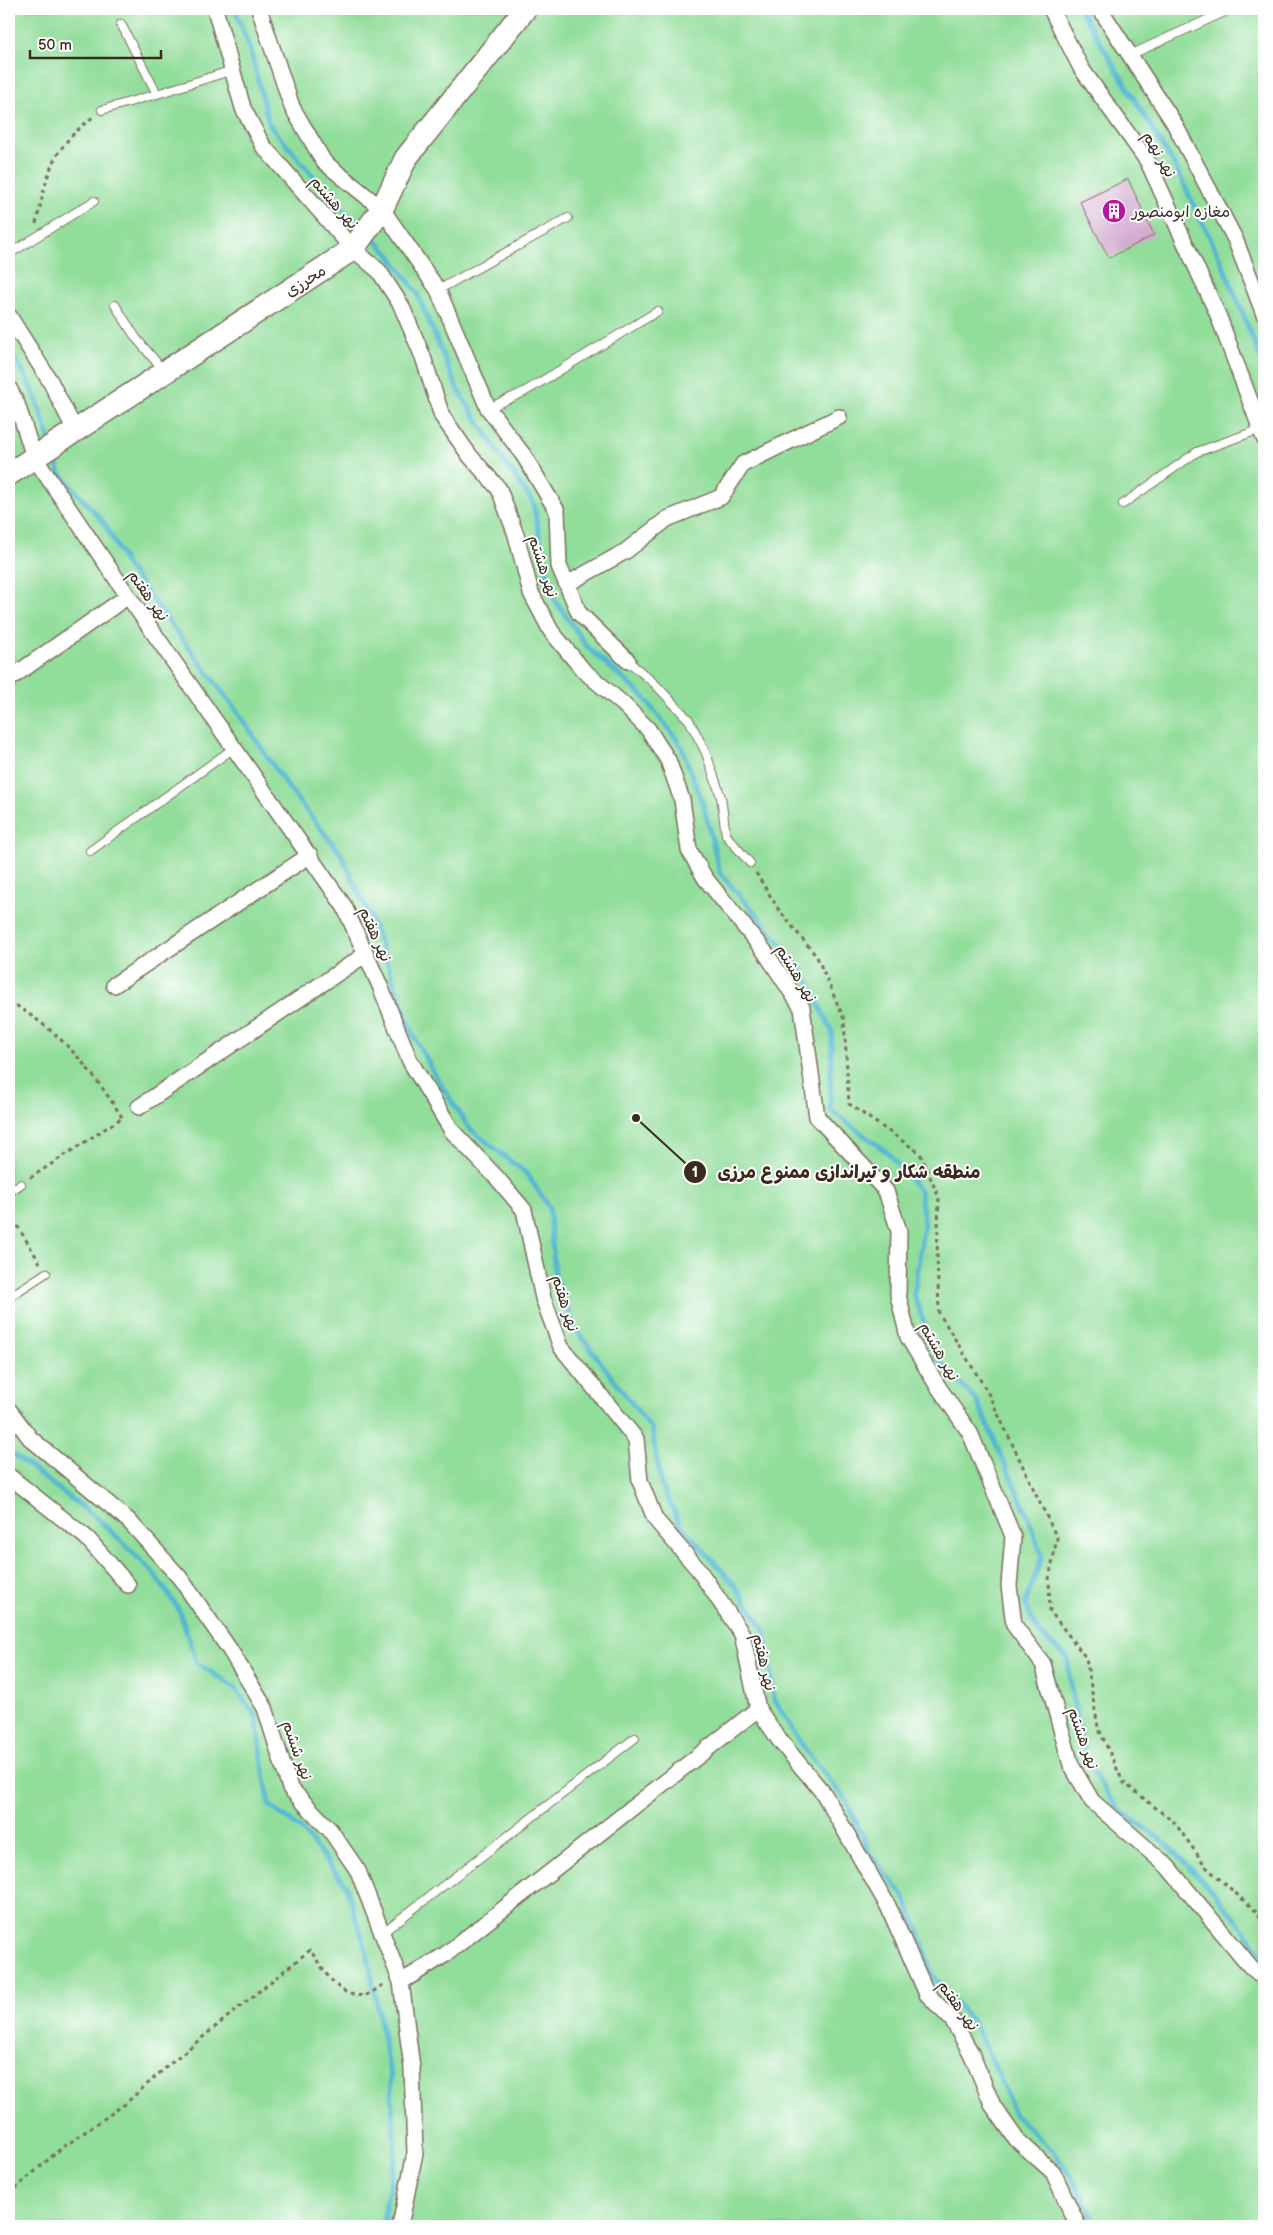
<svg xmlns="http://www.w3.org/2000/svg" width="1273" height="2235" font-family="'Balsamiq Sans','Playpen Sans Arabic',sans-serif">
  <rect width="100%" height="100%" fill="#fff"/>
  <filter id="ink" filterUnits="userSpaceOnUse"><feTurbulence type="fractalNoise" baseFrequency=".02" numOctaves="2"/><feDisplacementMap in="SourceGraphic" scale="10" xChannelSelector="R" yChannelSelector="G"/><feConvolveMatrix kernelMatrix="1 2 1 2 8 2 1 2 1" color-interpolation-filters="sRGB"/></filter>
  <filter id="wash" filterUnits="userSpaceOnUse"><feTurbulence type="fractalNoise" baseFrequency=".0096" numOctaves="4" result="noise"/><feDisplacementMap in="SourceGraphic" scale="20" xChannelSelector="R" yChannelSelector="G"/><feGaussianBlur stdDeviation="1.12" result="paint"/><feColorMatrix in="noise" values="0 0 0 0 0 0 0 0 0 0 0 0 0 0 0 0 0 1.4 0 .05"/><feComposite in="paint" operator="in"/></filter>
  <g filter="url(#wash)">
    <rect width="100%" height="100%" fill="#f2ebd5"/>
    <path fill="#91dd9a" stroke="#66845c" d="M9 9H1264V2226H9Z"/>
    <g fill="none" stroke-linecap="round" stroke-linejoin="round">
      <path stroke="#52b7d1" stroke-width="5" d="M235 9 251 52 269 124 336 203 362 228
        M1080 9 1176 168 1223 265 1264 366
        M370 235 389 254 417 293 457 388 501 457 533 502 551 594 587 647 643 696 681 745 704 807 720 873 756 914 804 973 832 1032 830 1110 887 1152 920 1191 924 1224 914 1295 937 1358 977 1401 1028 1516 1042 1556 1025 1604 1039 1633 1067 1657 1073 1699 1087 1763 1119 1810 1164 1841 1213 1891 1264 1956
        M9 351C29 375 41 411 50 441
        M53 452 60 474 105 524 127 566 236 710 287 786 341 854 371 918 413 1035 436 1077 469 1128 527 1174 549 1207 555 1275 575 1328 652 1430 661 1484 680 1524 734 1584 765 1631 774 1699 804 1748 846 1800 871 1855 903 1895 918 1929 932 1975 972 2021 997 2071 1015 2115 1056 2154 1078 2188 1097 2226
        M9 1451 99 1520 152 1571 179 1610 197 1663 234 1687 256 1716 269 1805 301 1829 346 1885 368 1957 391 2078 395 2155 382 2226"/>
    </g>
    <g id="blocks">
      <path fill="#d4acd0" d="M1128 179 1154 235 1109 258 1080 202Z"/>
    </g>
  </g>
  <g filter="url(#ink)">
    <use href="#blocks" fill-opacity="0" stroke="#7b6e5e" stroke-width="1"/>
    <g fill="none" stroke-linecap="round" stroke-linejoin="round">
      <g stroke="#7b6e5e" stroke-width="10">
        <path id="lane" d="M121 24 157 94 233 70
          M1130 55 1231 9
          M102 110 157 94
          M9 254 94 201
          M438 290 568 218
          M115 305 136 338 163 370
          M488 408 524 392 658 311
          M1123 504 1197 452 1261 429
          M628 661 655 684 689 720 706 753 721 797 726 835 750 863
          M90 851 234 748
          M9 1192 21 1184
          M9 1297 46 1273
          M382 1933 635 1738"/>
      </g>
      <g stroke="#7b6e5e" stroke-width="18">
        <path id="street" d="M215 9 243 108 263 146 353 249 379 271 401 305 423 357 442 416 470 456 499 489 516 535 531 593 551 631 583 670 623 704 648 729 668 760 682 800 689 850 705 878 765 952 802 1008 817 1117 886 1191 899 1231 898 1295 908 1337 937 1385 970 1433 1013 1536 1009 1586 1014 1625 1043 1664 1071 1765 1092 1801 1167 1866 1251 1967 1264 1978
          M259 9 292 107 324 162 382 209 438 290 488 408 524 456 557 511 559 566 579 613 628 661
          M1051 9 1081 68 1148 162 1218 315 1264 438
          M1100 9 1174 123 1235 239 1264 314
          M9 316 50 381 75 430
          M9 388 17 404 34 457 128 596 344 906 380 986 410 1061 452 1131 497 1178 524 1210 543 1298 561 1347 636 1439 640 1481 655 1519 698 1569 742 1634 758 1709 780 1741 824 1794 888 1906 927 1994 953 2021 971 2053 993 2106 1017 2140 1053 2172 1078 2226
          M567 584 626 551 667 519 721 497 743 464 839 417
          M9 679 128 596
          M114 985 310 855
          M139 1107 366 954
          M9 1410 30 1438 129 1521 180 1578 230 1650 265 1708 290 1788 330 1830 358 1871 401 1982 412 2068 415 2153 400 2226
          M9 1476 87 1538 128 1585
          M401 1982 446 1954 758 1709"/>
      </g>
      <g stroke="#7b6e5e" stroke-width="25">
        <path id="secondary" d="M9 474 353 249 382 209 406 158 525 9"/>
      </g>
      <path stroke="#7b6e5e" stroke-width="3" stroke-dasharray="4 4" stroke-linecap="butt" d="M36 224C48 173 49 151 93 117
        M756 873 779 910 817 957 844 1019 849 1104 920 1153 939 1198 937 1256 939 1313 987 1391 1057 1538 1049 1579 1050 1611 1086 1658 1098 1727 1123 1782 1175 1823 1207 1868 1257 1912 1264 1927
        M9 1001C63 1034 88 1065 122 1117
        M30 1178 123 1117
        M9 1212 40 1263
        M9 2194 58 2151 125 2104 172 2062 310 1950C323 1968 338 2000 365 1995 371 1994 380 1986 386 1983"/>
      <use href="#lane" stroke="#fff" stroke-width="8"/>
      <use href="#street" stroke="#fff" stroke-width="15"/>
      <use href="#secondary" stroke="#fff" stroke-width="22"/>
    </g>
  </g>
  <defs>
    <g id="building-disc" transform="scale(1.25)"><circle r="9.5" fill="#b5179e" stroke="#fff"/><path d="M-4-6H4V6H1V3H-1V6H-4ZM-2.5-4.3h1.7v1.8h-1.7ZM.8-4.3h1.7v1.8H.8ZM-2.5-1h1.7V.8h-1.7ZM.8-1h1.7V.8H.8Z" fill="#fff"/></g>
  </defs>
  <g fill-rule="evenodd">
    <use href="#building-disc" x="1114" y="211"/>
  </g>
  <g text-anchor="middle" stroke-width="4" stroke-linejoin="round" paint-order="stroke">
    <g font-size="16" fill="#3b2a1e" stroke="#fff">
      <text transform="translate(1160 154) rotate(60)" y="6">نهر نهم</text>
      <text transform="translate(335 202) rotate(49)" y="6">نهر هشتم</text>
      <text transform="translate(305 280) rotate(-33)" y="6">محرزی</text>
      <text transform="translate(544 566) rotate(72)" y="6">نهر هشتم</text>
      <text transform="translate(149 595) rotate(55)" y="6">نهر هفتم</text>
      <text transform="translate(376 934) rotate(66)" y="6">نهر هفتم</text>
      <text transform="translate(797 973) rotate(59)" y="6">نهر هشتم</text>
      <text transform="translate(566 1303) rotate(73)" y="6">نهر هفتم</text>
      <text transform="translate(940 1351) rotate(61)" y="6">نهر هشتم</text>
      <text transform="translate(765 1662) rotate(77)" y="6">نهر هفتم</text>
      <text transform="translate(1084 1738) rotate(71)" y="6">نهر هشتم</text>
      <text transform="translate(298 1750) rotate(71)" y="6">نهر ششم</text>
      <text transform="translate(959 2005) rotate(54)" y="6">نهر هفتم</text>
    </g>
    <g font-size="16" fill="#3b2a1e" stroke="#fff" text-anchor="start">
      <text x="1132" y="217">مغازه ابومنصور</text>
    </g>
  </g>
  <path fill="none" stroke="#3b2a1e" stroke-width="2" d="M636 1118L695 1172"/>
  <g fill="#3b2a1e" stroke="#fff" stroke-width="2">
    <circle cx="636" cy="1118" r="5"/>
    <circle cx="695" cy="1172" r="12"/>
  </g>
  <g font-size="15" text-anchor="middle" font-weight="bold" fill="#fff">
    <text x="695" y="1177">1</text>
  </g>
  <g font-size="18" text-anchor="middle" font-weight="bold" fill="#3b2a1e" stroke="#fff" stroke-width="4" stroke-linejoin="round" paint-order="stroke">
    <text x="849" y="1178">منطقه شکار و تیراندازی ممنوع مرزی</text>
  </g>
  <rect width="1273" height="2235" fill="none" stroke="#fff" stroke-width="30"/>
  <path d="M30 50v8h131v-8" fill="none" stroke="#3b2a1e" stroke-width="2.5"/>
  <text x="38" y="50" font-size="15" fill="#3b2a1e" stroke="#ffffff" stroke-width="4" paint-order="stroke">50 m</text>
</svg>
